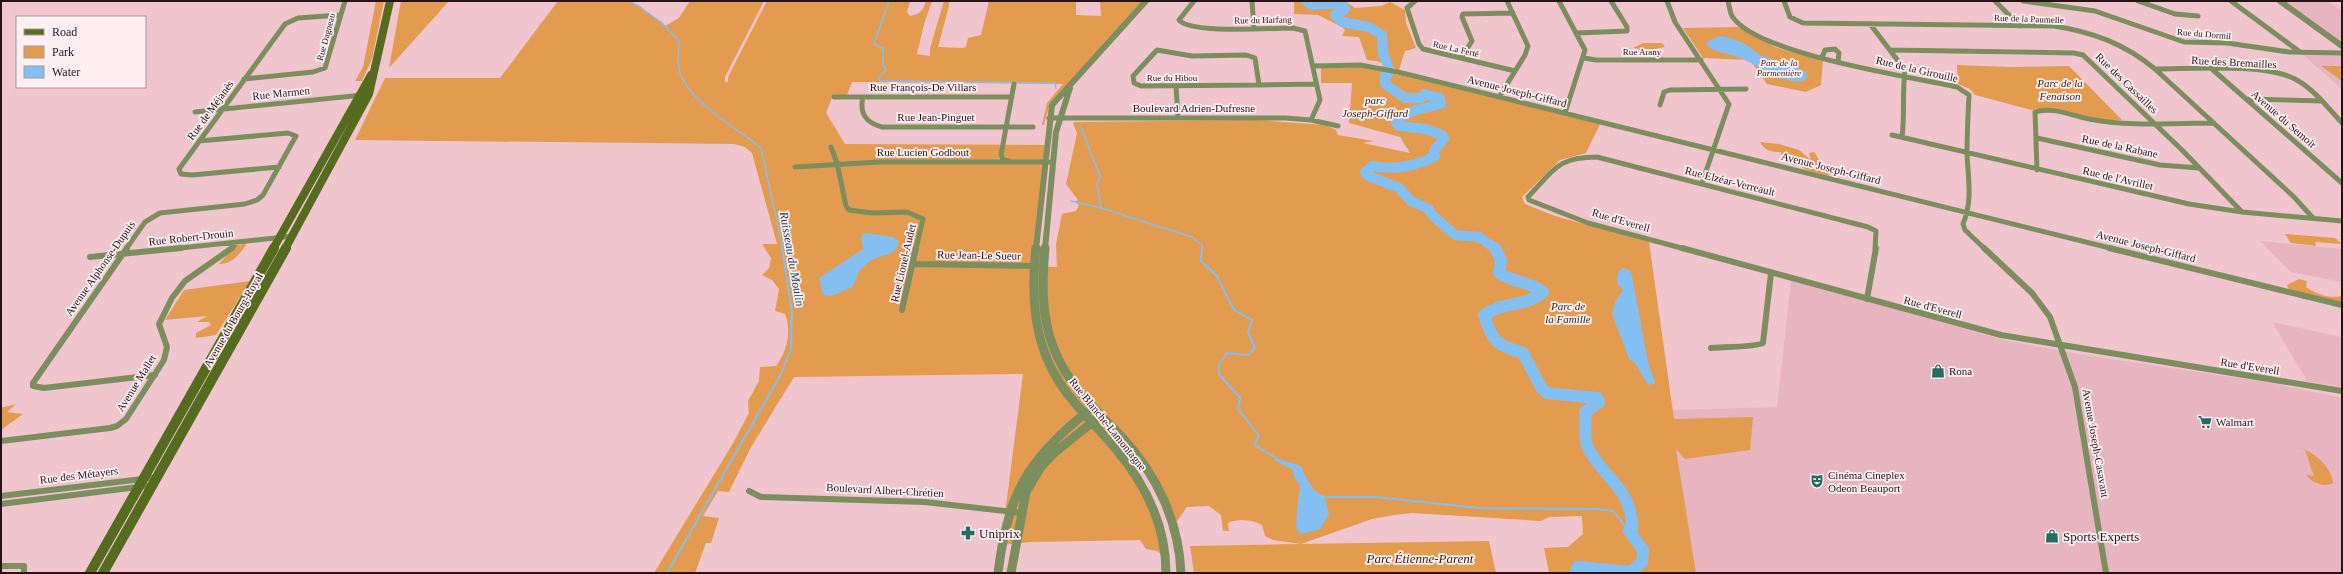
<svg xmlns="http://www.w3.org/2000/svg" width="2343" height="574" font-family="Georgia,serif">
  <rect width="100%" height="100%" fill="#f1c5ce"/>
  <path fill="#e7b5bf" d="M2281 1H2327L2342 11V43Z
    M2302 54H2342V89Z
    M2260 241 2342 249V282L2291 272Z
    M1791 280 2008 341 2084 355 2272 383 2342 398V573H1696L1678 467 1672 410 1777 407Z
    M2272 322 2342 337V387L2305 381 2306 379Z"/>
  <path fill="#e39b50" d="M376 1H384L372 59 362 81H355L363 67Z
    M401 1H449L389 68Z
    M558 1H630L640 6 665 26 679 18 690 1H764L725 77V82H728V77L767 1H910L907 12 910 16C920 14 923 11 926 1H932L924 24 917 54 930 56V48L944 1H949V6L938 47 963 48 966 47 968 38 981 35 989 1H1076V15L1101 16 1100 1H1143L1126 21 1050 103 1044 125H1042L1047 103 1063 84 852 82 847 95H833L826 113 845 144 1046 145 1034 266 1057 267 1056 244 1062 214 1076 211 1079 205 1075 202 1078 200 1066 184 1077 133 1073 123 1075 122 1257 120 1325 125 1336 130 1338 135 1374 141 1363 143 1410 153 1400 137 1349 123 1352 83H1321V68L1359 67 1383 71 1600 124 1586 153 1560 160 1522 197 1525 204 1555 216 1649 242 1674 419 1753 417 1750 450 1685 459 1676 449 1696 573H1549L1544 548 1568 547 1583 534 1582 516 1549 517 1541 521 1412 513 1394 515 1372 519 1301 544 1489 541 1496 573H1194L1190 546 1301 544 1273 540 1265 536 1262 525C1252 520 1238 518 1228 523L1229 531H1223L1221 515 1209 506 1187 507 1175 524 1155 481 1113 430 1104 436 1142 485 1166 557 1157 551 1146 549 1140 540 1031 542 1001 545 1023 374 794 377 750 449 729 492 718 491 703 516 719 518 711 543H706L695 573H654L732 445 749 413 748 401 759 381 760 367 776 366C787 352 792 330 785 314L775 311 779 289 772 280 762 275 769 268 771 258 762 244H777L752 153 745 147 734 144 355 140 385 78H500Z
    M1294 1H1345L1355 8 1381 6 1390 2 1405 10 1406 23 1416 48 1405 51 1399 70 1377 61 1367 60 1359 37 1342 36 1345 30 1342 27 1318 15 1294 14Z
    M1740 27 1775 47 1823 61 1821 85 1806 92 1767 84 1750 60 1703 58 1683 28Z
    M1643 43H1662L1665 47 1649 50 1633 48Z
    M1957 65 2010 67 2069 66 2122 120H2105L2036 109 2032 110 1975 95 1970 89 1958 84Z
    M2321 66H2342V69L2339 70 2342 72V81Z
    M1760 142 1779 144 1799 150 1811 160 1809 153 1814 152 1830 176C1817 172 1798 172 1796 158L1790 154 1788 157 1782 155 1781 152C1771 152 1765 151 1760 142Z
    M2285 234 2335 238 2342 244 2315 242 2316 246 2291 243Z
    M247 243C240 254 233 264 219 264L235 246Z
    M2299 279 2307 281 2306 287C2316 294 2330 299 2342 296V303L2290 292 2287 285Z
    M250 281 216 335 196 338V333L211 325 209 322H197L207 316 165 320 184 290Z
    M16 404 7 412 23 414 1 430V408Z
    M2298 447C2313 451 2332 467 2333 483 2324 488 2312 483 2306 475L2314 476 2305 450Z"/>
  <path fill="#84bff1" d="M1718 36C1730 36 1752 46 1759 55L1801 69 1807 73V78C1792 91 1758 65 1742 59 1732 54 1720 53 1710 48L1707 45V42Z
    M867 233 893 237 899 241 895 251C882 257 870 258 861 269 857 274 856 281 852 287L831 296 823 295 819 278 863 249 861 238 863 234Z
    M1623 268 1631 271 1648 362 1655 383 1648 385 1635 363 1629 359 1612 314 1615 302 1623 290C1616 285 1617 280 1618 272Z
    M1276 458 1301 466C1307 479 1313 495 1328 497L1325 499 1329 514 1320 529 1302 534 1297 531 1296 521 1300 485 1294 477 1293 470 1274 460Z"/>
  <g fill="none" stroke-linecap="round" stroke-linejoin="round">
    <path stroke="#84bff1" stroke-width="1.5" d="M630 1 661 22 679 41C679 50 677 60 679 69 686 101 737 128 761 148L783 249
      M889 1 874 44 883 49V65L886 70 878 79 880 81 1055 83 1056 88
      M1081 127 1100 176 1097 185 1101 208
      M1071 201 1101 208 1192 237 1202 245V249"/>
    <path stroke="#84bff1" stroke-width="2" d="M1202 248 1201 261 1217 276 1234 310 1252 320 1248 332 1255 348 1248 355 1227 353 1219 364V374L1240 398 1238 409 1259 436 1254 445 1276 458
      M1328 497H1376L1479 508 1596 509 1613 511 1629 531
      M667 573 781 374 791 349 792 312 782 248"/>
    <path stroke="#84bff1" stroke-width="10" d="M1306 1 1312 5 1341 3 1345 9 1335 15 1342 22 1369 27 1382 35 1383 53 1388 66
      M1388 74 1385 75V84L1405 98H1421L1425 94 1440 98 1441 104 1416 110 1398 118 1396 123 1399 126 1426 129 1442 135 1444 139 1434 150 1435 156C1415 167 1394 170 1372 166L1365 172 1368 176 1399 188 1411 201 1429 209 1431 214 1455 235 1479 237 1496 249"/>
    <path stroke="#84bff1" stroke-width="12" d="M1495 248 1501 260 1499 273C1513 283 1530 281 1543 292 1525 308 1505 300 1484 315 1492 342 1497 345 1523 353L1542 389 1547 393 1597 398 1599 402 1585 412C1587 423 1583 435 1587 446 1602 478 1632 487 1632 528L1629 531 1643 550 1642 562 1631 572 1578 567 1575 573"/>
    <path stroke="#7d8e5e" stroke-width="5" d="M1194 1 1179 20C1190 34 1272 28 1293 28L1305 31 1320 100 1311 120
      M1252 1 1254 28
      M1415 1 1407 8 1419 44 1423 49 1515 71
      M1559 1 1585 50 1565 113
      M1667 1 1675 22 1729 104 1702 183
      M1728 1C1729 5 1730 12 1732 16 1755 54 1911 77 1957 87L1969 95C1968 115 1967 134 1967 154 1968 179 1973 200 1963 224L1965 230 1985 249
      M1784 1 1790 17 1803 23 2054 26C2093 32 2125 44 2155 69L2294 197 2313 218
      M1995 1 2020 26
      M2023 1 2095 11 2184 42 2227 43 2289 52 2342 53
      M2138 1 2175 14 2198 16
      M2231 1 2300 52
      M1870 24 1905 70C1902 93 1905 114 1902 137
      M1576 33 1627 31V27L1611 1
      M1157 50 1192 56 1246 55 1255 58 1259 85 1141 86 1134 83 1133 76Z
      M1890 50 2074 53 2083 55 2182 150 2242 212
      M1461 58 1472 41 1462 17 1463 14 1513 13
      M1584 58 1596 60H1701
      M1822 58 1825 50 1835 49 1839 53 1838 61
      M1314 66 1360 65 1398 72 2114 249
      M2155 69C2191 69 2264 63 2295 79 2314 89 2328 108 2342 123
      M2213 70 2342 183
      M244 79 313 72 325 68 345 1
      M1259 85 1316 84
      M1176 86 1178 118
      M834 97H1012
      M863 97C859 113 866 123 882 127H1033
      M1499 97 1525 55 1528 46 1507 1
      M2247 99 2321 101
      M1660 105 1664 92 1670 90 1746 89
      M195 112 363 95
      M1049 118H1285L1311 120 1338 126
      M1892 135 2189 204 2242 212 2342 221
      M2037 138 2160 165 2199 168
      M831 147 837 163 846 206 849 210 873 213 907 212 923 219 916 249
      M1009 161 1003 159 1001 155 1014 84
      M279 167 192 175 181 174 179 169 285 24 298 18 340 15
      M795 167 879 162H1049
      M2037 170 2035 112C2052 106 2072 116 2089 119 2129 127 2173 123 2214 123
      M126 249 145 222 160 213 245 204 257 200 263 195 296 136 288 133 199 141
      M171 249 293 236
      M231 249 237 242
      M1685 249 1588 223 1529 200 1528 197C1554 170 1557 157 1597 157L1868 227 1876 231 1875 249"/>
    <path stroke="#7d8e5e" stroke-width="6" d="M127 248 33 383V386L44 388 155 375
      M1682 248 2001 335 2342 391
      M1984 248 2032 293 2050 317 2075 387 2106 573
      M2109 248 2342 305
      M90 257 181 248
      M914 264 1038 266
      M1867 299 1876 248
      M902 310 916 248
      M1711 348C1721 347 1758 347 1763 343L1771 273
      M1 441 110 428 117 426 126 419 164 360 167 347 159 324 172 298 185 281 232 248
      M749 491 761 497 925 502 1022 513
      M1 496 159 477
      M1 504 154 485
      M1 566H24V573"/>
    <path stroke="#7d8e5e" stroke-width="6" d="M2280 1 2342 46
      M1036 249 1052 105 1146 1
      M1045 249 1056 132 1070 88"/>
    <path stroke="#7d8e5e" stroke-width="9" d="M1036 248C1031 293 1033 340 1058 380 1073 405 1095 424 1114 447 1145 483 1166 525 1166 573
      M1045 248C1042 282 1041 317 1054 349 1068 385 1096 410 1122 437 1157 475 1179 522 1181 573
      M998 573C1007 497 1026 460 1087 412
      M1011 573 1026 492 1041 467 1054 453 1095 420"/>
    <path stroke="#556c1e" stroke-width="8" d="M273 249 371 75
      M285 249 369 94 390 1"/>
    <path stroke="#556c1e" stroke-width="10" d="M90 573 274 248
      M103 573 286 248"/>
  </g>
  <defs>
    <g id="shop-bare" transform="scale(1.08)"><path d="M-5-2.5h2.3a2.7 3.5 0 0 1 5.4 0H5L5.5 6h-11ZM-1.5-2.5h3a1.5 2.3 0 0 0-3 0Z" fill="#246d64" stroke="#fdeff2" stroke-width="2.5" paint-order="stroke"/></g>
    <g id="supermarket-bare" transform="scale(1.08)"><path d="M-6-5.5h2.5l.6 2H6L4.5 2H-2.5L-4.4-4H-6ZM-1.5 3.2a1.3 1.3 0 1 0 .1 0ZM3 3.2a1.3 1.3 0 1 0 .1 0Z" fill="#246d64" stroke="#fdeff2" stroke-width="2.5" paint-order="stroke"/></g>
    <g id="theatre-bare" transform="scale(1.08)"><path d="M-5-5.5Q0-4 5-5.5V0Q5 5 0 6Q-5 5-5 0ZM-3.3-2.5H-1v1.5H-3.3ZM1-2.5H3.3v1.5H1ZM-2.8 1Q0 5.5 2.8 1Z" fill="#246d64" stroke="#fdeff2" stroke-width="2.5" paint-order="stroke"/></g>
    <g id="pharmacy-bare" transform="scale(1.08)"><path d="M-2-6h4v4h4v4h-4v4h-4v-4h-4v-4h4Z" fill="#246d64" stroke="#fdeff2" stroke-width="2.5" paint-order="stroke"/></g>
  </defs>
  <g fill-rule="evenodd">
    <use href="#shop-bare" x="1938" y="371"/>
    <use href="#supermarket-bare" x="2205" y="422"/>
    <use href="#theatre-bare" x="1817" y="481"/>
    <use href="#pharmacy-bare" x="968" y="533"/>
    <use href="#shop-bare" x="2052" y="536"/>
  </g>
  <g text-anchor="middle" stroke-width="3.5" stroke-linejoin="round" paint-order="stroke">
    <g font-size="9" fill="#241418" stroke="#fdeff2">
      <text transform="translate(2029 19) rotate(2)" y="3">Rue de la Paumelle</text>
      <text transform="translate(1263 20) rotate(-1)" y="3">Rue du Harfang</text>
      <text transform="translate(2204 34) rotate(5)" y="3">Rue du Dormil</text>
      <text transform="translate(326 37) rotate(-75)" y="3">Rue Dagneau</text>
      <text transform="translate(1456 49) rotate(13)" y="3">Rue La Ferté</text>
      <text x="1642" y="55">Rue Arany</text>
      <text x="1172" y="81">Rue du Hibou</text>
    </g>
    <g font-size="9" font-style="italic" fill="#372616" stroke="#fdeff2">
      <text x="1779" y="66">Parc de la<tspan x="1779" dy="10">Parmentière</tspan></text>
    </g>
    <g font-size="11" fill="#241418" stroke="#fdeff2">
      <text transform="translate(2234 62) rotate(3)" y="4">Rue des Bremailles</text>
      <text transform="translate(1917 69) rotate(13)" y="4">Rue de la Girouille</text>
      <text transform="translate(2127 83) rotate(44)" y="4">Rue des Cassailles</text>
      <text x="923" y="91">Rue François-De Villars</text>
      <text transform="translate(1517 91) rotate(14)" y="4">Avenue Joseph-Giffard</text>
      <text transform="translate(281 93) rotate(-6)" y="4">Rue Marmen</text>
      <text x="1194" y="112">Boulevard Adrien-Dufresne</text>
      <text transform="translate(210 110) rotate(-54)" y="4">Rue de Méjanès</text>
      <text x="936" y="121">Rue Jean-Pinguet</text>
      <text transform="translate(2284 119) rotate(41)" y="4">Avenue du Semoir</text>
      <text transform="translate(2120 146) rotate(12)" y="4">Rue de la Rabane</text>
      <text x="923" y="156">Rue Lucien Godbout</text>
      <text transform="translate(1831 168) rotate(14)" y="4">Avenue Joseph-Giffard</text>
      <text transform="translate(2118 178) rotate(13)" y="4">Rue de l'Avrillet</text>
      <text transform="translate(1730 181) rotate(14)" y="4">Rue Elzéar-Verreault</text>
      <text transform="translate(1621 220) rotate(16)" y="4">Rue d'Everell</text>
      <text transform="translate(191 237) rotate(-6)" y="4">Rue Robert-Drouin</text>
      <text transform="translate(2146 246) rotate(14)" y="4">Avenue Joseph-Giffard</text>
      <text transform="translate(979 255) rotate(1)" y="4">Rue Jean-Le Sueur</text>
      <text transform="translate(903 263) rotate(-77)" y="4">Rue Lionel-Audet</text>
      <text transform="translate(100 268) rotate(-55)" y="4">Avenue Alphonse-Dupuis</text>
      <text transform="translate(1933 307) rotate(15)" y="4">Rue d'Everell</text>
      <text transform="translate(233 320) rotate(-60)" y="4">Avenue du Bourg-Royal</text>
      <text transform="translate(2250 366) rotate(9)" y="4">Rue d'Everell</text>
      <text transform="translate(136 383) rotate(-58)" y="4">Avenue Mallet</text>
      <text transform="translate(1108 424) rotate(51)" y="4">Rue Blanche-Lamontagne</text>
      <text transform="translate(2096 443) rotate(80)" y="4">Avenue Joseph-Casavant</text>
      <text transform="translate(79 475) rotate(-7)" y="4">Rue des Métayers</text>
      <text transform="translate(885 490) rotate(3)" y="4">Boulevard Albert-Chrétien</text>
    </g>
    <g font-size="11" font-style="italic" fill="#372616" stroke="#fdeff2">
      <text x="2060" y="87">Parc de la<tspan x="2060" dy="13">Fenaison</tspan></text>
      <text x="1375" y="104">parc<tspan x="1375" dy="13">Joseph-Giffard</tspan></text>
      <text x="1568" y="310">Parc de<tspan x="1568" dy="13">la Famille</tspan></text>
    </g>
    <g font-size="11" fill="#241418" stroke="#fdeff2" text-anchor="start">
      <text x="1949" y="375">Rona</text>
      <text x="2216" y="426">Walmart</text>
      <text x="1828" y="479">Cinéma Cineplex<tspan x="1828" dy="13">Odeon Beauport</tspan></text>
    </g>
    <g font-size="12" font-style="italic" fill="#093859" stroke="#fdeff2">
      <text transform="translate(792 259) rotate(80)" y="4">Ruisseau du Moulin</text>
    </g>
    <g font-size="13" fill="#241418" stroke="#fdeff2" text-anchor="start">
      <text x="979" y="538">Uniprix</text>
      <text x="2063" y="541">Sports Experts</text>
    </g>
    <g font-size="13" font-style="italic" fill="#372616" stroke="#fdeff2">
      <text x="1420" y="563">Parc Étienne-Parent</text>
    </g>
  </g>
  <rect width="2343" height="574" fill="none" stroke="#241418" stroke-width="4"/>
  <rect x="16" y="16" width="130" height="72" fill="#fdeff2" stroke="#a6979b"/>
  <rect x="24" y="29" width="20" height="6" fill="#556c1e" stroke="#a6979b"/>
  <text x="52" y="36" font-size="12" fill="#241418">Road</text>
  <rect x="24" y="46" width="20" height="12" fill="#e39b50" stroke="#a6979b"/>
  <text x="52" y="56" font-size="12" fill="#241418">Park</text>
  <rect x="24" y="66" width="20" height="12" fill="#84bff1" stroke="#a6979b"/>
  <text x="52" y="76" font-size="12" fill="#241418">Water</text>
</svg>
